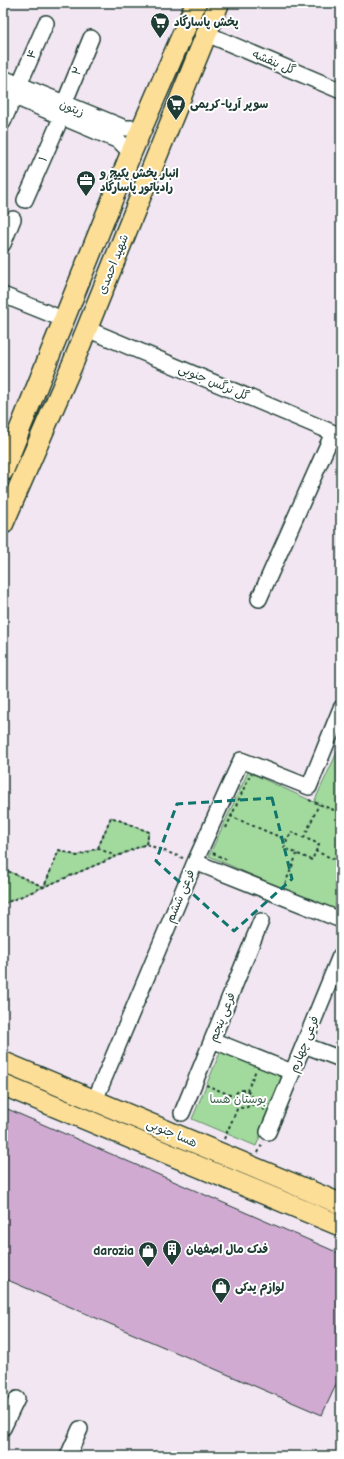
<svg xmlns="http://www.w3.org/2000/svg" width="344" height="1459" font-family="'Balsamiq Sans','Playpen Sans Arabic',sans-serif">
  <rect width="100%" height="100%" fill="#f1e6f1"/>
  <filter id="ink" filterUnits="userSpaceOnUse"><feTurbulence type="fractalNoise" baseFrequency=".025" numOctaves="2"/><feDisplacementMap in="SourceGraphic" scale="8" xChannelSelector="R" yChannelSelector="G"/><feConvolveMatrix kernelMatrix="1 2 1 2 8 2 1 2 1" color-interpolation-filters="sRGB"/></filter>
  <g filter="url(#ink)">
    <path fill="#a2d99d" stroke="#608b68" d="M341 744V915L209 856 248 772 314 802Z
      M111 817 149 832 146 844 3 904V869L44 887 59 850 77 856 98 848Z
      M222 1048 287 1075 256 1146 192 1119Z"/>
    <path fill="#d1aad1" stroke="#1f3d34" d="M3 1107 341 1254V1374L322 1415 3 1278Z"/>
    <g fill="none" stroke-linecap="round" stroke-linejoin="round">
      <g stroke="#1f3d34" stroke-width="18">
        <path id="minor" d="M207 34 341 91
          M3 78 125 128H143
          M19 85 46 23
          M3 92 119 141 131 153
          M64 104 91 38
          M3 122 14 97
          M25 200 61 118
          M3 244 13 219
          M3 295 65 320
          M87 329 341 436
          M259 599 333 433
          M195 862 341 920
          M212 1040 292 1072
          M304 1045 341 1059
          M95 1100 195 862 241 760 309 787 341 708
          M182 1113 261 921
          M268 1132 340 956
          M3 1428 17 1399
          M68 1456 80 1429"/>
      </g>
      <g stroke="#1f3d34" stroke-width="23">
        <path id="major" d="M3 471 131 153 196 3
          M3 524 73 363 219 3
          M3 1062 341 1204
          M3 1085 341 1226"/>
      </g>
      <path stroke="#1f3d34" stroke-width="2" stroke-dasharray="3 3" stroke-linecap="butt" d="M309 800 341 813
        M230 816 287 840
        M226 828 249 777H250
        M291 832 319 844 312 860 284 848Z
        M304 838 319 804
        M98 848 115 856
        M315 851 341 862
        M213 853 227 860
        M3 869 44 887 59 850 77 856 98 848 111 817 149 832 146 844
        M285 884 297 854
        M3 904 146 844 183 858
        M206 1085 235 1097
        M234 1099a9 9 0 1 1 18 0a9 9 0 1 1-18 0Z
        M247 1091 256 1070
        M251 1104 265 1110
        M224 1139 238 1107
        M258 1153 263 1142"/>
      <use href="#minor" stroke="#fff" stroke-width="15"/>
      <use href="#major" stroke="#fdde96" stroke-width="20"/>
    </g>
  </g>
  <path fill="none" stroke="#0f766e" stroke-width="3" stroke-dasharray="8 5" stroke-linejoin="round" d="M272 798 292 879 234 931 156 861 177 804Z"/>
  <defs>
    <g id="supermarket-pin" transform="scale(1)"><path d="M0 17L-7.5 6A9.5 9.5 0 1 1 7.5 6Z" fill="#1f3d34" stroke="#fff"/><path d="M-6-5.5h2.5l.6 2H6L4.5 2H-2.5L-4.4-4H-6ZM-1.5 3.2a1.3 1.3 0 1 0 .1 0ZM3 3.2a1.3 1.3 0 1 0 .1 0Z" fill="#fff"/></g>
    <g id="office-pin" transform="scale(1)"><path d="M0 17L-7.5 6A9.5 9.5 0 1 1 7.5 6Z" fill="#1f3d34" stroke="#fff"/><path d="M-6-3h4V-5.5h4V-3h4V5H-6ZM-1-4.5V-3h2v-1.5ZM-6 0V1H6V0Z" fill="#fff"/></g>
    <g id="building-pin" transform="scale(1)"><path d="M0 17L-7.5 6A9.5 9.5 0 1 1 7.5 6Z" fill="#1f3d34" stroke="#fff"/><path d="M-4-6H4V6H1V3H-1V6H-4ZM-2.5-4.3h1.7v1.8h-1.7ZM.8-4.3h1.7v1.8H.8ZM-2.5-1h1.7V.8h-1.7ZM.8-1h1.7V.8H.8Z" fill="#fff"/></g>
    <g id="shop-pin" transform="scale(1)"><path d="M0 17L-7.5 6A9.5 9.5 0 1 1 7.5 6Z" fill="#1f3d34" stroke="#fff"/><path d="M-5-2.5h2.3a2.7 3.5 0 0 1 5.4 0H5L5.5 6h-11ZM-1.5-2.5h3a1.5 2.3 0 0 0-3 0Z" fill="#fff"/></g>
  </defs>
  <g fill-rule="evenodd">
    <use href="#supermarket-pin" x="160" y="22"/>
    <use href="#supermarket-pin" x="176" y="104"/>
    <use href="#office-pin" x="86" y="180"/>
    <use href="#building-pin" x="172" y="1249"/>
    <use href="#shop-pin" x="148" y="1251"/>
    <use href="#shop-pin" x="221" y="1287"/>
  </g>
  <g text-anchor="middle" stroke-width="4" stroke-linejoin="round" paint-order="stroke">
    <g font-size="12" font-weight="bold" fill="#1f3d34" stroke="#fff" text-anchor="start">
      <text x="174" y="26">پخش پاسارگاد</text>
      <text x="190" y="108">سوپر آریا-کریمی</text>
      <text x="100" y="177">انبار پخش پکیج و<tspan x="100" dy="14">رادیاتور پاسارگاد</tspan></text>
      <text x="186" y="1253">فدک مال اصفهان</text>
      <text x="134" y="1255" text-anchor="end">darozia</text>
      <text x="235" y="1291">لوازم یدکی</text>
    </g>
    <g font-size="12" fill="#1f3d34" stroke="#fff">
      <text transform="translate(32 54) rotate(-66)" y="4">۴</text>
      <text transform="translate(274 62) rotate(23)" y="4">گل بنفشه</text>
      <text transform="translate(77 71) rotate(-67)" y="4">۲</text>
      <text transform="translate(72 108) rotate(22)" y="4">زیتون</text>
      <text transform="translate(43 159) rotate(-66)" y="4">۱</text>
      <text transform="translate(113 264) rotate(-68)" y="4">شهید احمدی</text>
      <text transform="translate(214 382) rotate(23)" y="4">گل نرگس جنوبی</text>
      <text transform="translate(180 896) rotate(-67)" y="4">فرعی ششم</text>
      <text transform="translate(222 1017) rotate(-68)" y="4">فرعی پنجم</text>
      <text transform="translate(304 1044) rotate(-68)" y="4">فرعی چهارم</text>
      <text transform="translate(172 1133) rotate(23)" y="4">هسا جنوبی</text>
    </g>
    <g font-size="12" fill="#40644e" stroke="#fff">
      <text x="238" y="1103">بوستان هسا</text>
    </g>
  </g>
  <rect width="344" height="1459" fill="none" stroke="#fff" stroke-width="16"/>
  <rect x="8" y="8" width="328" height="1443" fill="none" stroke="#1f3d34" stroke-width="1.5" filter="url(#ink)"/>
</svg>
